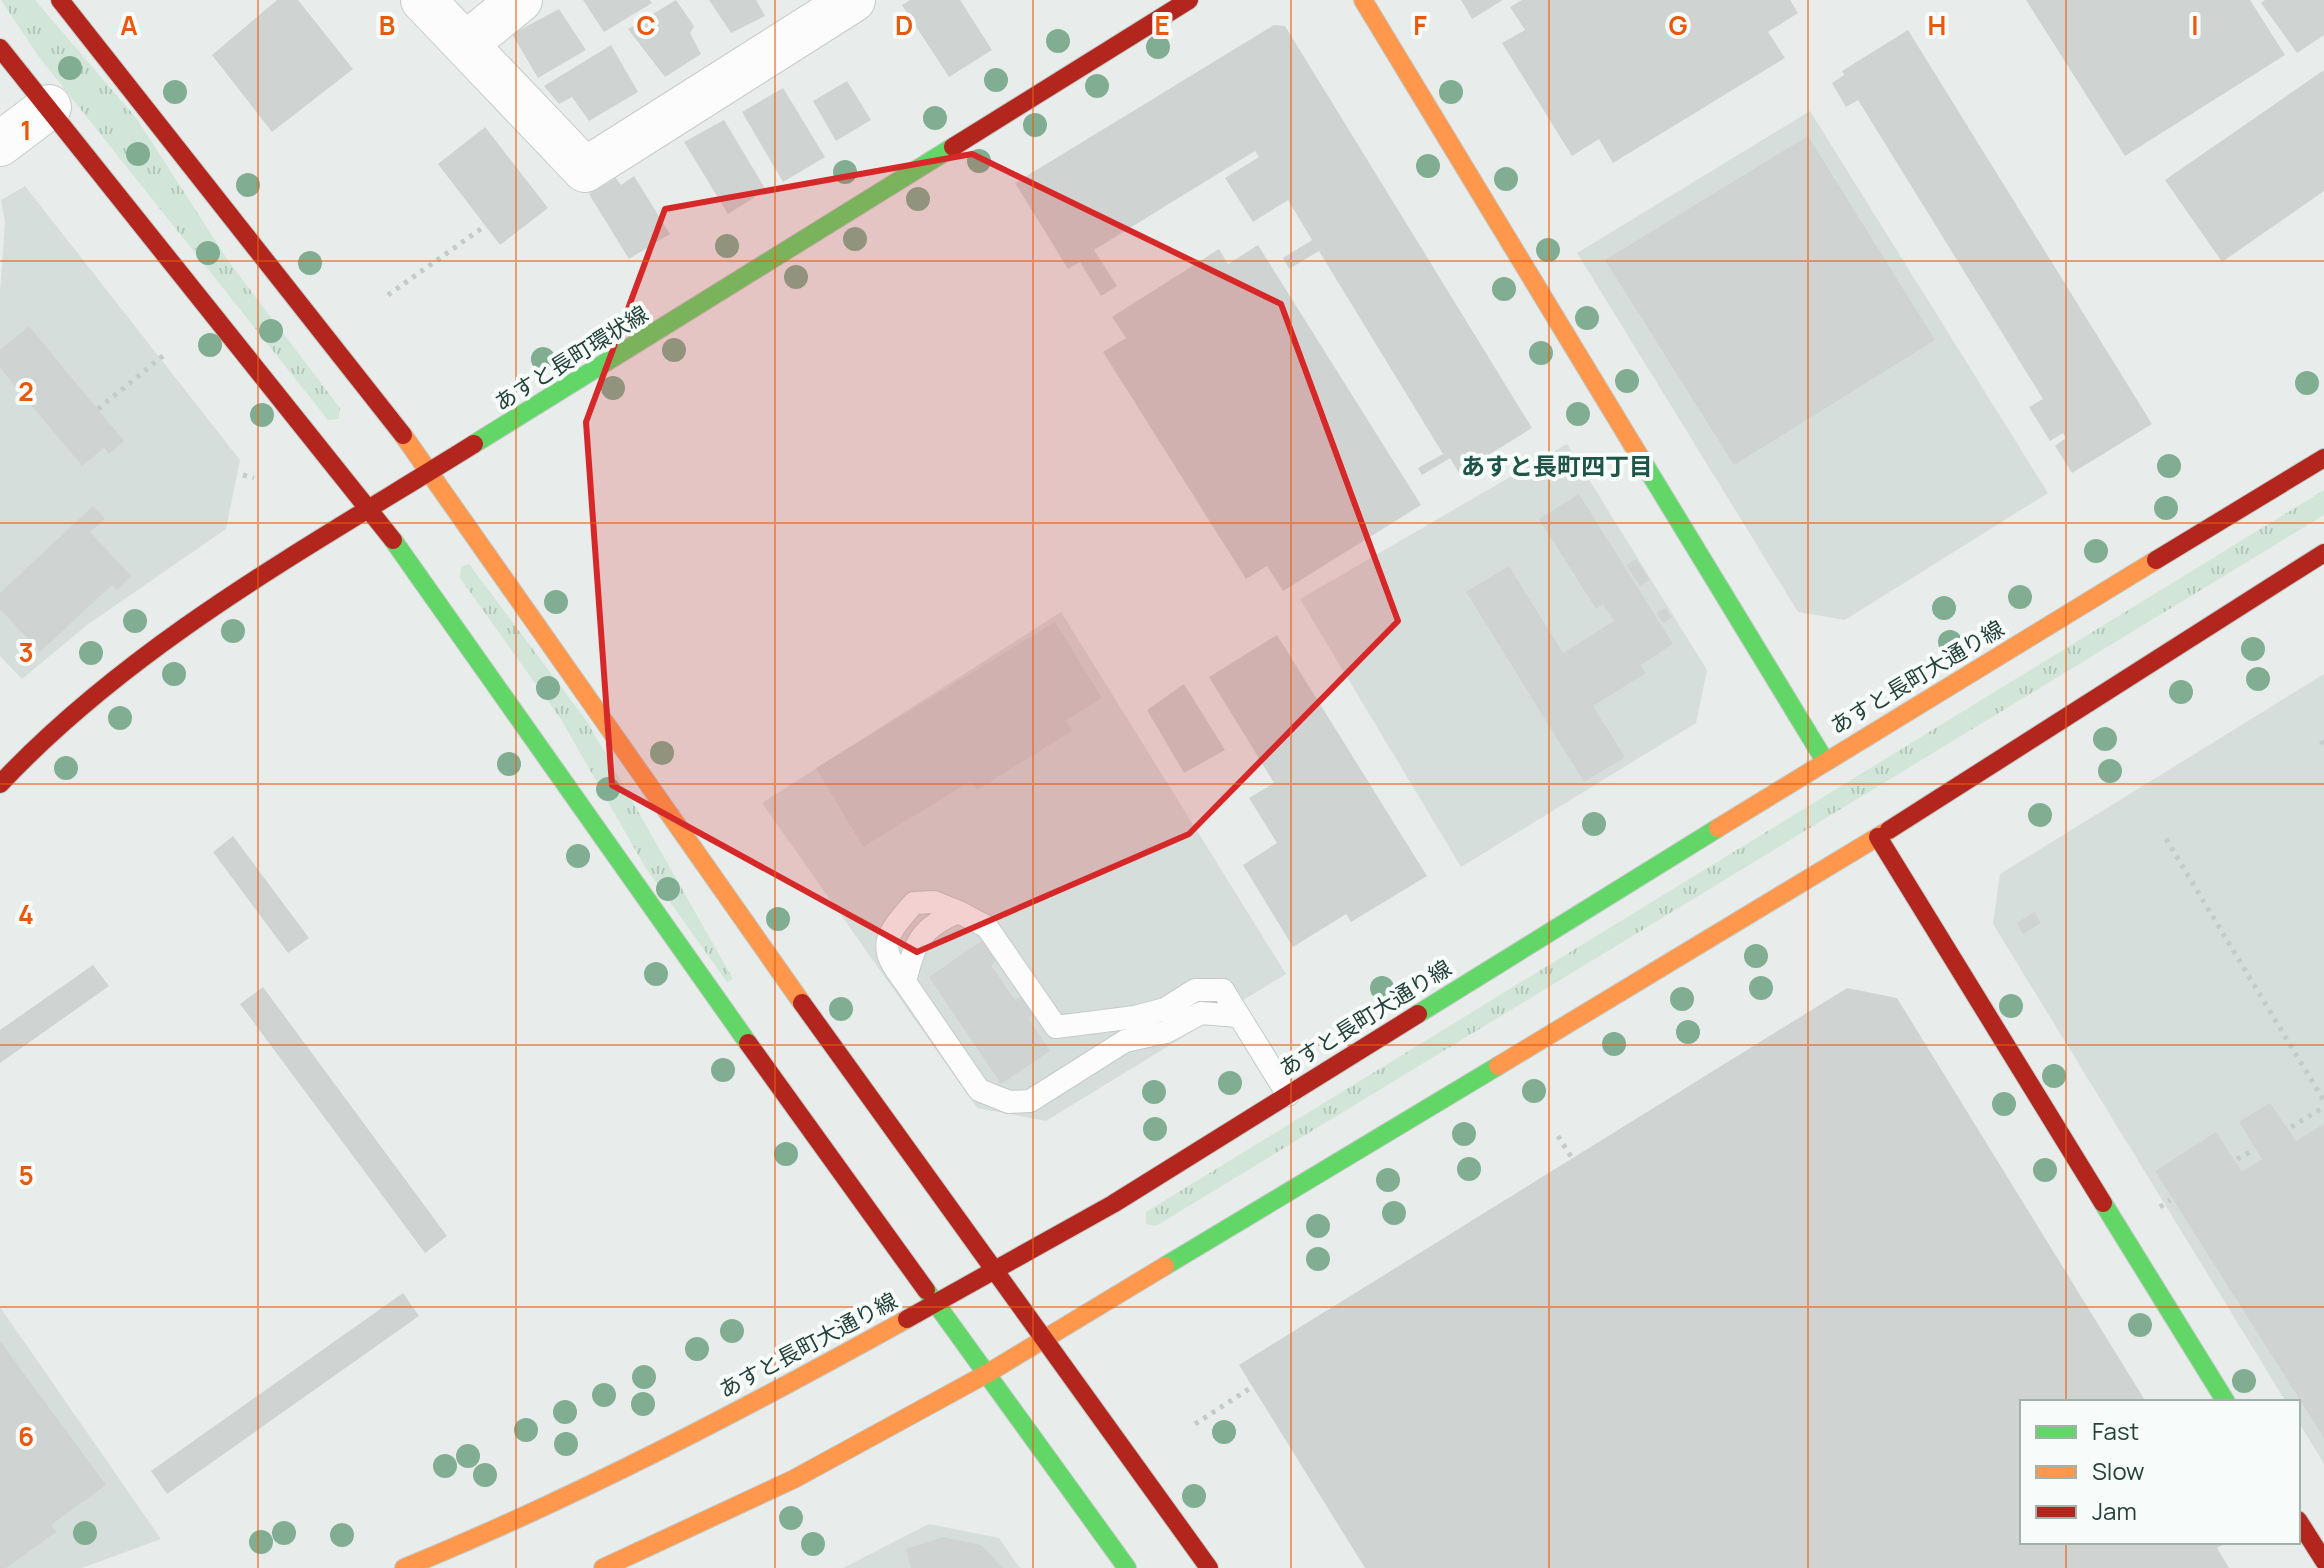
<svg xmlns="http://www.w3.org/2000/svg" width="2324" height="1568" font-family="Manrope,'Noto Sans JP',sans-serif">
  <defs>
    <pattern id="grass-tufts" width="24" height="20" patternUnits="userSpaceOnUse" patternTransform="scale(2)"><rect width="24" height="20" fill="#d1e6d8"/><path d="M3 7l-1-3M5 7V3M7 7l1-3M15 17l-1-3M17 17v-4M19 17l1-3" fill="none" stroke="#b3c6ba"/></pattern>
  </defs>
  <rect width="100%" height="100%" fill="#e8edeb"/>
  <path fill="#d6dedb" d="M1810 111 2048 493 1845 620 1798 612 1577 253Z
    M25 186 240 460 226 529 87 625 22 679 0 656V292L5 222 1 200Z
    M1567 444 1707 670 1696 723 1461 867 1300 599Z
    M1061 612 1286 974 1046 1121 977 1108 762 803Z
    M2324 674V1464L2298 1421V1402H2286L1993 924 2000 874Z
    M0 1307 161 1539 82 1568H0Z
    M929 1524 999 1538 1020 1568H843Z"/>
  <path fill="url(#grass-tufts)" d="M1 0H35L137 119 229 262 340 408 339 419 328 420 39 57Z
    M2324 490V515L1156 1226 1146 1224V1212Z
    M469 564 588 723 733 979 727 982 645 867 562 721 460 578 461 567Z"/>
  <path fill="#cfd4d2" d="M277 0H298L353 69 272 132 212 55Z
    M583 0H650L652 3 604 32Z
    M676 0 694 26 690 33 701 54 665 77 628 29Z
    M709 0H756L765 16 731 33Z
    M910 0H960L992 50 949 77 902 5Z
    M1461 0H1503L1472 19Z
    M1522 0H1790L1798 13 1768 32 1785 58 1613 163 1599 139 1572 156 1502 43 1525 30 1510 7Z
    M2026 0H2250L2285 55 2125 156Z
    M2265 0H2324V35L2297 53 2261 3Z
    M559 9 586 50 538 78 512 34Z
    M1274 25 1285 26 1532 428 1459 473 1450 458 1422 475 1418 468 1443 454 1319 251 1289 269 1283 258 1312 240 1288 200 1253 222 1225 178 1259 157 1255 151 1094 250 1117 286 1101 296 1080 262 1068 269 1015 183Z
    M1908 30 2152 424 2072 473 2055 446 2066 438 2063 433 2050 441 2029 407 2043 399 1858 100 1846 107 1832 83 1844 75 1842 71Z
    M611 45 638 92 589 121 572 97 559 104 544 86Z
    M2324 70V191L2222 262 2165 180Z
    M847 81 871 120 836 141 813 101Z
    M783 88 825 157 783 182 742 112Z
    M724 120 766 190 728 214 684 142Z
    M485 127 548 208 500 245 438 164Z
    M1808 136 1935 340 1734 465 1605 260Z
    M634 176 670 234 629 259 589 194 616 178 621 185Z
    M1258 245 1421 505 1283 591 1267 566 1246 579 1103 352 1126 338 1112 317 1219 249 1228 264Z
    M29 326 124 441 109 454 104 448 82 466 0 368V350Z
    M1579 494 1673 644 1641 665 1646 673 1593 706 1625 757 1584 782 1466 592 1509 566 1563 653 1614 621 1603 604 1596 609 1539 519Z
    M93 506 105 519 90 532 131 576 117 590 112 585 40 652 0 609V593Z
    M1636 559 1650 580 1640 586 1626 565Z
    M1666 608 1672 618 1663 623 1656 613Z
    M1055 622 1102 698 1066 720 1072 731 977 790 971 781 863 847 816 768Z
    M1277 635 1427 876 1351 922 1346 914 1293 947 1243 865 1277 843 1249 798 1274 783 1209 677Z
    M1184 684 1225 750 1184 773 1147 710Z
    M233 836 309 938 288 953 213 852Z
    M2034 912 2041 923 2023 934 2017 923Z
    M987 937 1001 958 991 965 1015 1000 1025 993 1038 1012 1028 1018 1050 1051 1001 1084 929 977Z
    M93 965 109 986 0 1063V1030Z
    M263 987 447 1236 425 1253 240 1004Z
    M1847 988 1897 998 2146 1402H2022V1542H2227L2217 1548 2229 1568H1365L1239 1365Z
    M2270 1103 2296 1141 2324 1124V1438L2155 1171 2216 1132 2242 1172 2262 1159 2239 1122Z
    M403 1293 419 1316 167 1494 151 1471Z
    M0 1341 106 1485 51 1525 56 1532 6 1568H0Z
    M943 1537 981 1545 1003 1568H911L906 1549Z"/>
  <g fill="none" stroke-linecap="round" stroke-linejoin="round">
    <g stroke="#c5cac8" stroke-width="24">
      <path id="lane" d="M905 982C876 946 885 936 914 903L934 902 959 912
        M1238 1016 1201 1013 1166 1032 1125 1041 1030 1101 1009 1102 979 1090 905 982C914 944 920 927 959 912L987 927 1056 1027 1135 1017 1165 1009 1195 990H1223L1288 1095"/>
    </g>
    <g stroke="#c5cac8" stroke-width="46">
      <path id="street" d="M423 0 585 170 853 0
        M467 43 520 0
        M0 144 49 107"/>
    </g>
    <g stroke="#c3cbc8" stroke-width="20">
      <path id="fast" d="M474 444 953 147
        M1640 457 1825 761
        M393 540 748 1043
        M1418 1014 1718 828
        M2103 1203 2226 1402
        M1165 1266 1498 1066
        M926 1290 1127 1568"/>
    </g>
    <g stroke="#c3cbc8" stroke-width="20">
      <path id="slow" d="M1363 0 1640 457
        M403 435 802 1003
        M1718 828 2156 560
        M1498 1066 1889 830
        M404 1568C577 1497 743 1410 907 1319
        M603 1568 794 1479 988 1373 1165 1266"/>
    </g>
    <g stroke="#c3cbc8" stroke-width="20">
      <path id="jam" d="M60 0 403 435
        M0 48 393 540
        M953 147 1189 0
        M2156 560 2324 458
        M0 784C135 641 309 547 474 444
        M1889 830 2324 553
        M1878 837 2103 1203
        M802 1003 1209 1568
        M748 1043 926 1290
        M907 1319 1113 1204 1418 1014
        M2298 1520 2324 1561"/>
    </g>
    <path stroke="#c3ccca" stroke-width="5" stroke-dasharray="4 6" stroke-linecap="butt" d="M388 295 485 226
      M98 409 164 355
      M243 475 254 478
      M2321 741 2324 745
      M2166 839 2324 1101
      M2291 1127 2324 1107
      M1558 1136 1572 1158
      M2237 1159 2254 1150
      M2160 1207 2170 1200
      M1195 1424 1252 1387"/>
    <use href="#lane" stroke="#fcfcfc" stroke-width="22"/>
    <use href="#street" stroke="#fcfcfc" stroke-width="44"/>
    <use href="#fast" stroke="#63d668" stroke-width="18"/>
    <use href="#slow" stroke="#ff974d" stroke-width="18"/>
    <use href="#jam" stroke="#b3261e" stroke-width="18"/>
  </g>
  <g fill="#81ae93">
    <circle cx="1058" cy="41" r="12"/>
    <circle cx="1158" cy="47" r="12"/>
    <circle cx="70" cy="68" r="12"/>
    <circle cx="996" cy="80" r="12"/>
    <circle cx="1097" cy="86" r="12"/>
    <circle cx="175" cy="92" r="12"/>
    <circle cx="1451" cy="92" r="12"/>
    <circle cx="935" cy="118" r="12"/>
    <circle cx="1035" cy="125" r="12"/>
    <circle cx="138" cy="154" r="12"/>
    <circle cx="979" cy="161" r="12"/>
    <circle cx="1428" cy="166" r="12"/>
    <circle cx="845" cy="172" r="12"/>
    <circle cx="1506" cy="179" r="12"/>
    <circle cx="248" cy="185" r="12"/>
    <circle cx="918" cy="199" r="12"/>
    <circle cx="855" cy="239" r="12"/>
    <circle cx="727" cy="246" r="12"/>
    <circle cx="1548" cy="250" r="12"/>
    <circle cx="208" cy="253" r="12"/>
    <circle cx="310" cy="263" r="12"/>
    <circle cx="796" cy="277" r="12"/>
    <circle cx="1504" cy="289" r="12"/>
    <circle cx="1587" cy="318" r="12"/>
    <circle cx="271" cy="331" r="12"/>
    <circle cx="210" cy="345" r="12"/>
    <circle cx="674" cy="350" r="12"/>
    <circle cx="1541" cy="353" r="12"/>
    <circle cx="543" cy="359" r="12"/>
    <circle cx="1627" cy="381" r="12"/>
    <circle cx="2307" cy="383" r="12"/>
    <circle cx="613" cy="388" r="12"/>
    <circle cx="1578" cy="414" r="12"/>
    <circle cx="262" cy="415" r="12"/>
    <circle cx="2169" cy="466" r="12"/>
    <circle cx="2166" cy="508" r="12"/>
    <circle cx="2096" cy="551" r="12"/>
    <circle cx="2020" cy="597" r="12"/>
    <circle cx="556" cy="602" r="12"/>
    <circle cx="1944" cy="608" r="12"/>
    <circle cx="135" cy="621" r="12"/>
    <circle cx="233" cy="631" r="12"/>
    <circle cx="1950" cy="642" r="12"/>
    <circle cx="2253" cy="649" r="12"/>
    <circle cx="91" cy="653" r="12"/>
    <circle cx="174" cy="674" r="12"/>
    <circle cx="2258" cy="679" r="12"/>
    <circle cx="548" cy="688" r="12"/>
    <circle cx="2181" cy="692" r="12"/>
    <circle cx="120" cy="718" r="12"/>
    <circle cx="2105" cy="739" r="12"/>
    <circle cx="662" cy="753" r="12"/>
    <circle cx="509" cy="764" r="12"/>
    <circle cx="66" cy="768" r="12"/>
    <circle cx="2110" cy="771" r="12"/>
    <circle cx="608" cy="789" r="12"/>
    <circle cx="2040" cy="815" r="12"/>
    <circle cx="1594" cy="824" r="12"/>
    <circle cx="578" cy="856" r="12"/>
    <circle cx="668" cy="889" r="12"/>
    <circle cx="778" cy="919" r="12"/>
    <circle cx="1756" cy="956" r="12"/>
    <circle cx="656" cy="974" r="12"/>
    <circle cx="1382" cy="988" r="12"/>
    <circle cx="1761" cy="988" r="12"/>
    <circle cx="1682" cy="999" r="12"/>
    <circle cx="2011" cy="1006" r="12"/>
    <circle cx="841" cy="1009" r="12"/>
    <circle cx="1688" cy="1032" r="12"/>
    <circle cx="1614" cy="1044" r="12"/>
    <circle cx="723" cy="1070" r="12"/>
    <circle cx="2054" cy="1076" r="12"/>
    <circle cx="1230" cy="1083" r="12"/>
    <circle cx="1534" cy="1091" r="12"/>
    <circle cx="1154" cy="1092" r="12"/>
    <circle cx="2004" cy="1104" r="12"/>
    <circle cx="1155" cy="1129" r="12"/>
    <circle cx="1464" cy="1134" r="12"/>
    <circle cx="786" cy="1154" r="12"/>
    <circle cx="1469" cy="1169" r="12"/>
    <circle cx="2045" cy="1170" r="12"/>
    <circle cx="1388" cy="1180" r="12"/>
    <circle cx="1394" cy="1213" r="12"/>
    <circle cx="1318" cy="1226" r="12"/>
    <circle cx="1318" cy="1259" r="12"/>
    <circle cx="2140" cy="1325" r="12"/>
    <circle cx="732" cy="1331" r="12"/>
    <circle cx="697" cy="1349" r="12"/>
    <circle cx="644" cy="1377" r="12"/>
    <circle cx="2244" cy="1381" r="12"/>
    <circle cx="604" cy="1395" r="12"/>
    <circle cx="643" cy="1404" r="12"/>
    <circle cx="565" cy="1412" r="12"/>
    <circle cx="526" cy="1430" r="12"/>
    <circle cx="1224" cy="1432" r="12"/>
    <circle cx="566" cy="1444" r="12"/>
    <circle cx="468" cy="1456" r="12"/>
    <circle cx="445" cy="1466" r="12"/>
    <circle cx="485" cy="1475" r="12"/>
    <circle cx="1194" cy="1496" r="12"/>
    <circle cx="791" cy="1518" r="12"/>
    <circle cx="85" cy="1533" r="12"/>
    <circle cx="284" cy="1533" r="12"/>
    <circle cx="342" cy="1535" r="12"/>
    <circle cx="261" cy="1542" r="12"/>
    <circle cx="813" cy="1544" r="12"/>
  </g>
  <path fill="#d62828" fill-opacity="0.2" stroke="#d62828" stroke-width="6" stroke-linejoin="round" d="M972 154 1281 304 1398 621 1189 834 917 952 612 785 586 422 665 209Z"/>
  <path fill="none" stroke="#e8590c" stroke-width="2" stroke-opacity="0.55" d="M258 0V1568M516 0V1568M775 0V1568M1033 0V1568M1291 0V1568M1549 0V1568M1808 0V1568M2066 0V1402M0 261H2324M0 523H2324M0 784H2324M0 1045H2324M0 1307H2324M2066 1542V1568"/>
  <g text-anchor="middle" stroke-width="8" stroke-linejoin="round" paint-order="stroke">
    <g font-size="22" fill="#24423a" stroke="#f7fbf9">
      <text transform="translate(571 358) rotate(-32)" y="8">あすと長町環状線</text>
      <text transform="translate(1917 677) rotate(-31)" y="8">あすと長町大通り線</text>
      <text transform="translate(1365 1018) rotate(-32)" y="8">あすと長町大通り線</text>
      <text transform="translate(808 1345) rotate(-28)" y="8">あすと長町大通り線</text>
    </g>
    <g font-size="24" font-weight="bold" fill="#1f5548" stroke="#f7fbf9">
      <text x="1557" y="475">あすと長町四丁目</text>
    </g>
  </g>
  <g font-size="26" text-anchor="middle" font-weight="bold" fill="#e8590c" stroke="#f7fbf9" stroke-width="8" stroke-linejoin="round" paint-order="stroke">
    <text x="129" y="35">A</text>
    <text x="387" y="35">B</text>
    <text x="646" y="35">C</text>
    <text x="904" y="35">D</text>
    <text x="1162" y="35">E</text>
    <text x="1420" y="35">F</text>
    <text x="1678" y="35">G</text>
    <text x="1937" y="35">H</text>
    <text x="2195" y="35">I</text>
    <text x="26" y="140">1</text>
    <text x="26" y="401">2</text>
    <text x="26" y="662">3</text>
    <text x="26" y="924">4</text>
    <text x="26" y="1185">5</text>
    <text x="26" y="1446">6</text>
  </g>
  <rect x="2020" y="1400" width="280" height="144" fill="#f7fbf9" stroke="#a3b1ad" stroke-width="2"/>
  <rect x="2036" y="1426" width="40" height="12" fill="#63d668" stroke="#a3b1ad" stroke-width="2"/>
  <text x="2092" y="1440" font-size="24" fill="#24423a">Fast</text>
  <rect x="2036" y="1466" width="40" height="12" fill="#ff974d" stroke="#a3b1ad" stroke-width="2"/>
  <text x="2092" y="1480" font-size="24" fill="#24423a">Slow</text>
  <rect x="2036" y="1506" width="40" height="12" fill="#b3261e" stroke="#a3b1ad" stroke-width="2"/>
  <text x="2092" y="1520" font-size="24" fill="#24423a">Jam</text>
</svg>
